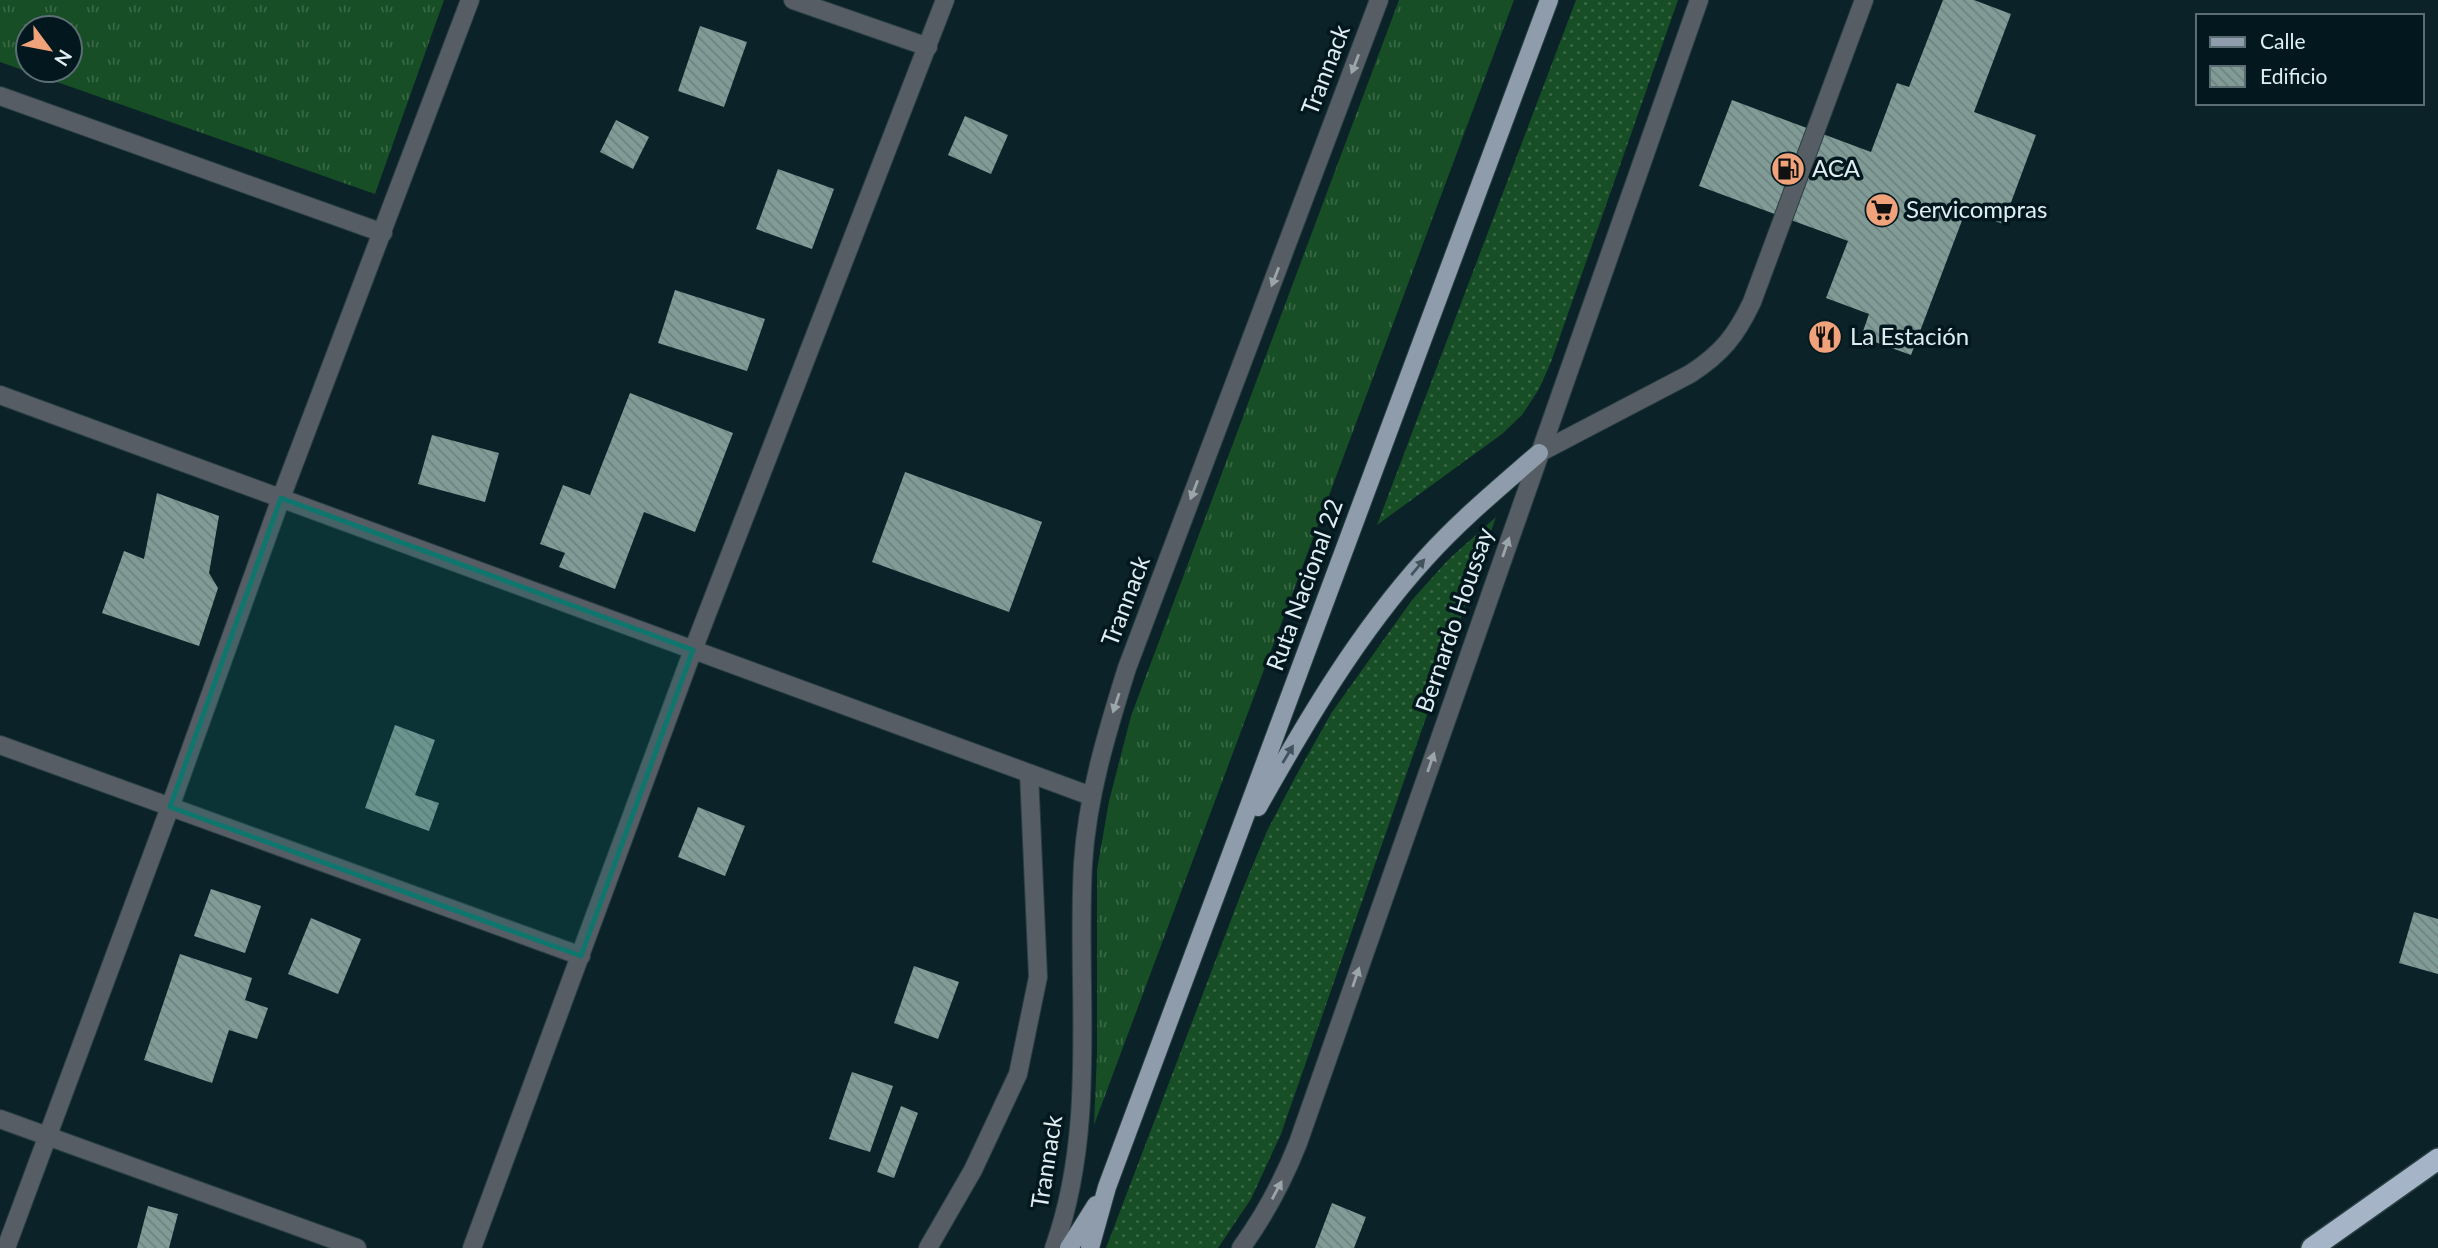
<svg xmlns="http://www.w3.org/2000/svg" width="2438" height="1248" font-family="Lato,sans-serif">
  <defs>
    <pattern id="grass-tufts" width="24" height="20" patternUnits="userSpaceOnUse" patternTransform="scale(1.75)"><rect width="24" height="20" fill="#174e25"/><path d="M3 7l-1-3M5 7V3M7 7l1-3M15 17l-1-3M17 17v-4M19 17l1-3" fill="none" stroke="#386845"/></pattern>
    <pattern id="garden-dots" width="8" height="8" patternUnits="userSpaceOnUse" patternTransform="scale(1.75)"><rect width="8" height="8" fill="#174e25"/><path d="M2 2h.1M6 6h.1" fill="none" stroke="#386845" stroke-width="1.8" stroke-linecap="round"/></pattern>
    <pattern id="building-back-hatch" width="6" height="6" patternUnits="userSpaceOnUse" patternTransform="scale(1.75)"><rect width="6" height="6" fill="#819c97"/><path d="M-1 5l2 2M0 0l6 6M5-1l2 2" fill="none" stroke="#6e8280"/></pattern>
  </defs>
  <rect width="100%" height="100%" fill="#0a2228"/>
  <path fill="url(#grass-tufts)" fill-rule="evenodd" d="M0 0H444L375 194 0 62ZM28 28H70V70H28Z
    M1399 0H1514L1094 1125 1097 1054V870L1109 801 1131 716Z"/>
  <path fill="url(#garden-dots)" d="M1576 0H1678L1551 362 1539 389 1522 415 1502 434 1377 525Z
    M1496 517 1281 1134 1251 1199 1218 1248H1106L1242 891 1267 831 1297 774 1332 712 1412 600 1449 559Z"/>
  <path fill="url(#building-back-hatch)" d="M1943 0H1974L2011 14 1974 112 2036 135 2003 224 1966 210 1911 355 1861 337 1869 314 1826 298 1848 241 1699 186 1732 100 1871 152 1897 83 1909 87Z
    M700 26 747 42 724 107 678 91Z
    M965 116 1008 135 991 174 948 155Z
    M616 120 649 137 633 169 600 152Z
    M778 169 834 189 812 249 756 229Z
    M675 290 765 319 747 371 658 343Z
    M630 393 733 433 695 532 644 512 615 589 559 567 565 553 540 544 563 485 590 495Z
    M432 435 499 453 485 502 418 484Z
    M905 472 1042 522 1009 612 872 562Z
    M157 493 219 516 209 573 218 588 199 646 102 613 124 551 144 559Z
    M395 725 435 740 415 795 439 803 429 831 365 808Z
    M698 807 745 826 725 876 678 857Z
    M211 889 261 906 245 953 194 936Z
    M2414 912 2438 919V974L2399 963Z
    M311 918 361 939 338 994 288 974Z
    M180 954 252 978 245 1000 268 1008 257 1039 229 1030 212 1083 144 1060Z
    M914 966 959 982 938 1039 894 1023Z
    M852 1072 893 1086 870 1152 829 1139Z
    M901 1106 918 1113 894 1178 877 1172Z
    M1332 1203 1366 1217 1354 1248H1315Z
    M148 1206 178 1214 169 1248H137Z"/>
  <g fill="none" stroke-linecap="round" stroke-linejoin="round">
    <g stroke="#283f44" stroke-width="20">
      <path id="minor" d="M793 0 928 47
        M0 96 383 233
        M0 395 1091 796
        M1539 453 1690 374C1721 354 1736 336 1752 302L1864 0
        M0 745 581 956
        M0 1119 357 1248
        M6 1248 170 807 281 498 470 0
        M472 1248 693 650 945 0
        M928 1248 973 1170 1018 1074 1038 977 1029 773
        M1054 1248C1098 1125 1076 992 1083 864 1087 797 1107 732 1127 668L1379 0
        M1241 1248C1265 1215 1283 1181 1298 1143L1699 0"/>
    </g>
    <g stroke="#283f44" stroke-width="20">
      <path id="major" d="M1258 807C1307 720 1358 633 1425 559 1460 520 1500 487 1539 453
        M1069 1248 1096 1205
        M1090 1248 1107 1187 1549 0"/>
    </g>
    <g stroke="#283f44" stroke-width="24">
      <path id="highway" d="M2312 1248 2438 1159"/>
    </g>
    <use href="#minor" stroke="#565d64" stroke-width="18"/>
    <use href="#major" stroke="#8e9cab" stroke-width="18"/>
    <use href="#highway" stroke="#a5b5c7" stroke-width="21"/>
  </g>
  <defs><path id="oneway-solid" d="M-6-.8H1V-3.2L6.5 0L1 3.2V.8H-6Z" transform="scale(1.75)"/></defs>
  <g fill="#9ba6ab">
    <use href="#oneway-solid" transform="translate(1355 64) rotate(111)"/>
    <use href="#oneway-solid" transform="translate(1275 277) rotate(111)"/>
    <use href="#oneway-solid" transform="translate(1194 490) rotate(111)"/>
    <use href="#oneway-solid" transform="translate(1506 547) rotate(-71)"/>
    <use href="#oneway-solid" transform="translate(1116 703) rotate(108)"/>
    <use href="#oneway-solid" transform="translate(1431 762) rotate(-71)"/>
    <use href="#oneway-solid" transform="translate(1356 977) rotate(-71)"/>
    <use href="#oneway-solid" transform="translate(1277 1190) rotate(-62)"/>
  </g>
  <g fill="#41535d">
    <use href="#oneway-solid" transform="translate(1418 567) rotate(-50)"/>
    <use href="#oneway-solid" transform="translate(1288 754) rotate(-59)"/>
  </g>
  <path fill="#0f766e" fill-opacity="0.2" stroke="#0f766e" stroke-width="5" stroke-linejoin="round" d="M281 498 693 650 581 956 170 807Z"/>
  <defs>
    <g id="fuel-disc" transform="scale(1.75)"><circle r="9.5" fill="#f0a27a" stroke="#02181e"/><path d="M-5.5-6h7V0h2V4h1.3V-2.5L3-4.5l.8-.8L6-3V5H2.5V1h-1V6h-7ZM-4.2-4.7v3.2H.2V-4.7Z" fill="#111"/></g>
    <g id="supermarket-disc" transform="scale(1.75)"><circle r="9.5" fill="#f0a27a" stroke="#02181e"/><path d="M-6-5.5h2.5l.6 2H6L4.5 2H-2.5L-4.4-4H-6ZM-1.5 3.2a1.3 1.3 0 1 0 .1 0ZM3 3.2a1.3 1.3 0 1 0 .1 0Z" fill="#111"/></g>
    <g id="restaurant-disc" transform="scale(1.75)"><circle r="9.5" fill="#f0a27a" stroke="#02181e"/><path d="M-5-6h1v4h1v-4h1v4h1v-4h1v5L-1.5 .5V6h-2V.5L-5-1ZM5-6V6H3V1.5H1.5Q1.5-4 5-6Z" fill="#111"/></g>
  </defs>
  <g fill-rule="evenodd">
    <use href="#fuel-disc" x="1788" y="169"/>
    <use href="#supermarket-disc" x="1882" y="210"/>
    <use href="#restaurant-disc" x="1825" y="337"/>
  </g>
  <g text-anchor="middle" stroke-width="7" stroke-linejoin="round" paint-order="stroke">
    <g font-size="24" fill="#e0eef2" stroke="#02181e">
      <text transform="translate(1326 70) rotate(-69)" y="8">Trannack</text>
      <text transform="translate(1305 585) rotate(-70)" y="8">Ruta Nacional 22</text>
      <text transform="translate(1126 601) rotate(-69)" y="8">Trannack</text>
      <text transform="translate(1455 620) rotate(-71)" y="8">Bernardo Houssay</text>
      <text transform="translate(1047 1162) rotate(-81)" y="8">Trannack</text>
    </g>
    <g font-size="24" fill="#e0eef2" stroke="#02181e" text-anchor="start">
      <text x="1812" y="177">ACA</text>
      <text x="1906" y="218">Servicompras</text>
      <text x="1850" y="345">La Estación</text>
    </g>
  </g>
  <rect x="2196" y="14" width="228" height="91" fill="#02181e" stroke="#5b6e73" stroke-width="2"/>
  <rect x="2210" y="37" width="35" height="10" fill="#8e9cab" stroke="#5b6e73" stroke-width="2"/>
  <text x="2260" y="49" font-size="21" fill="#e0eef2">Calle</text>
  <rect x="2210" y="66" width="35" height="21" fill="url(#building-back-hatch)" stroke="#5b6e73" stroke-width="2"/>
  <text x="2260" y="84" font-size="21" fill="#e0eef2">Edificio</text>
  <g transform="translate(49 49) rotate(122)"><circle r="33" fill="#02181e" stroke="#5b6e73" stroke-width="2"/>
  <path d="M0-5L12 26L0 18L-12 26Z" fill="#f0a27a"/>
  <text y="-10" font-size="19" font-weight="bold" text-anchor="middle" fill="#e0eef2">N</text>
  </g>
</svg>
